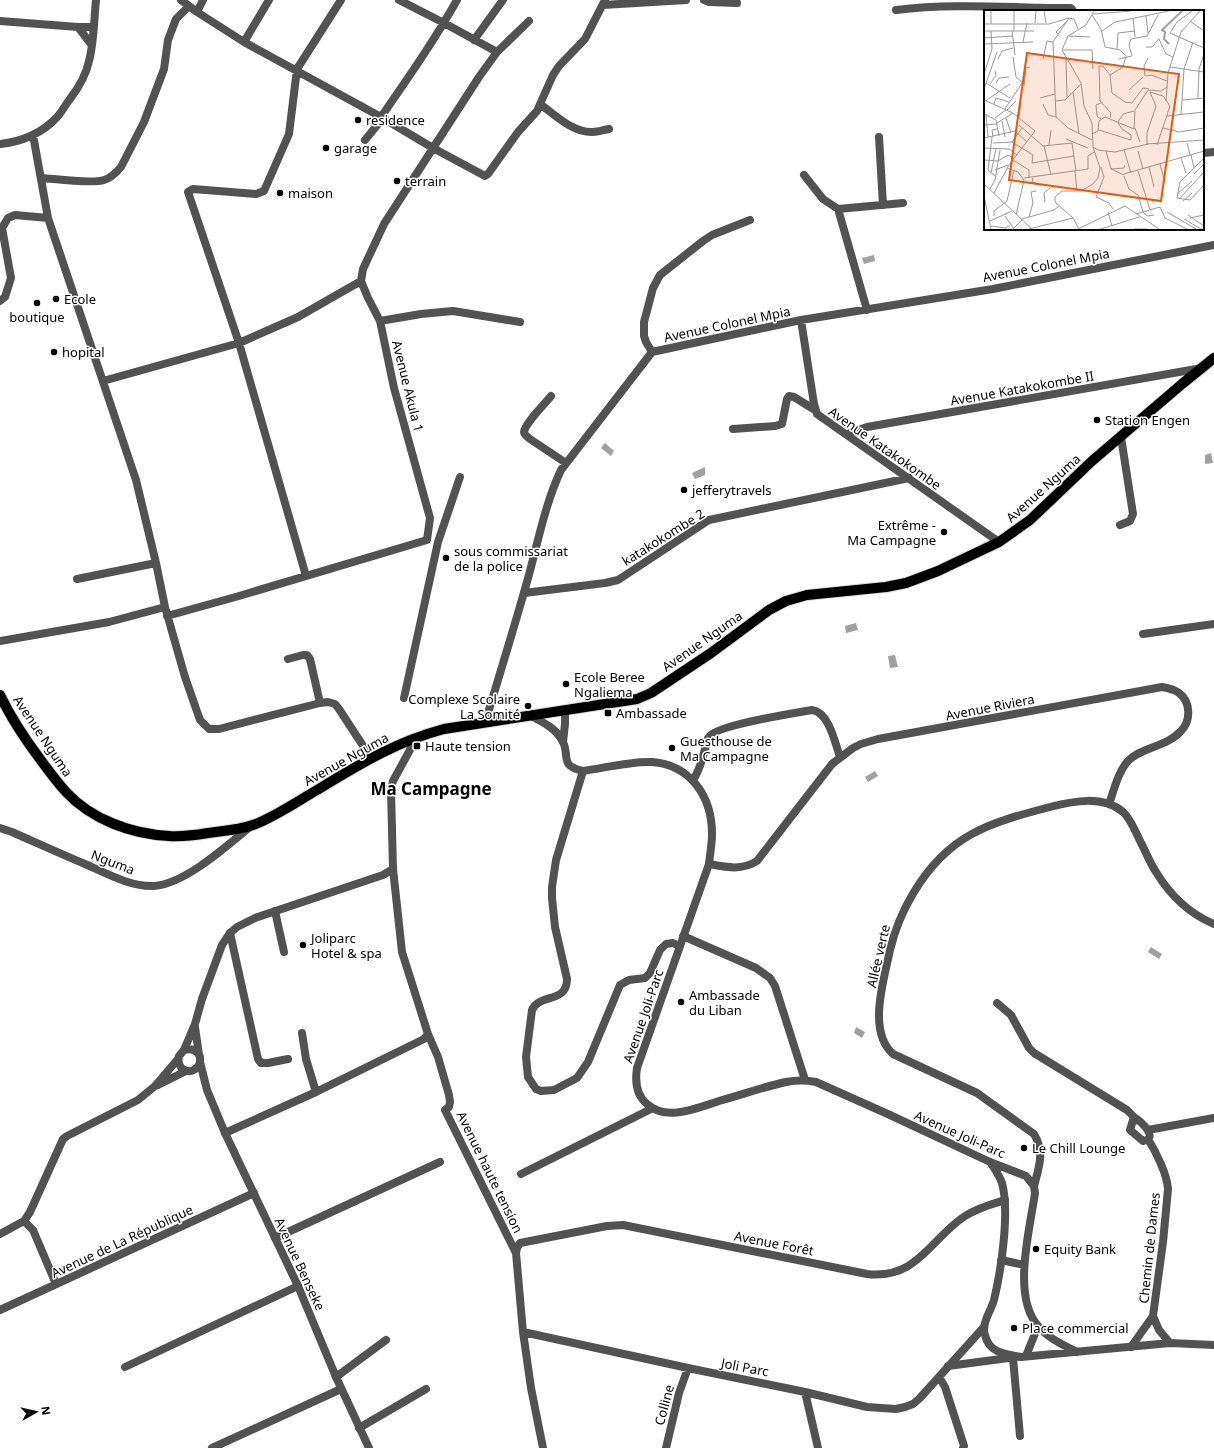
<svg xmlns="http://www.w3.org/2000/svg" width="1214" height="1448" font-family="'Noto Sans',sans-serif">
  <rect width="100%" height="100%" fill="#fff"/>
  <path fill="#a0a0a0" d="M874 255 875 261 864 264 862 258Z
    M605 443 614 451 611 456 601 448Z
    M1211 453 1213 463 1205 464V455Z
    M705 467V475L695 479 692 473Z
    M856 623 858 630 846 633 845 626Z
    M895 655 898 667 890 668 888 656Z
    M875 771 878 776 868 782 865 777Z
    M1151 947 1162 954 1159 959 1148 952Z
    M856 1027 865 1032 862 1038 854 1033Z"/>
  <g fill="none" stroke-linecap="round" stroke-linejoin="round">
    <g stroke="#dbdbdb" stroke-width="12">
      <path id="primary" d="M0 695C11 718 25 739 40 759 48 770 57 782 66 792 92 820 132 834 169 836 183 837 196 835 208 833 223 831 239 830 253 825 273 818 298 801 317 790 360 764 395 742 444 729L637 699 651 693 711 653 769 610 786 601 807 595 886 587 906 583 938 571 999 542 1030 520 1092 461 1182 384 1214 358"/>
    </g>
    <path stroke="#525252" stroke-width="8" d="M181 0 197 12 244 42 381 117 433 148 485 176 488 174 518 132 537 111 553 75 559 66 585 39 605 0
      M399 0 444 23 497 52
      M704 0 709 2 737 3
      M603 5 686 0
      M896 10C954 3 1013 8 1071 8L1073 11
      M197 12 203 0
      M0 21 78 27H93
      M78 27 91 44
      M474 40 503 0
      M244 42 269 0
      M540 104C555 115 573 133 593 132 598 132 603 130 609 129
      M381 117C408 78 434 41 457 0
      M33 135 48 218 136 480 156 563 165 607 185 677 200 720 209 729H219L320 703 328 702 335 704 339 709 371 758
      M879 137 883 205
      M365 140 383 118
      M0 144C21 142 43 133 57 117 62 112 65 105 70 99 79 87 86 76 89 61 94 43 94 19 96 0
      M1203 153 1214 152
      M804 175 823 199 838 209 903 203
      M42 178C56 179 91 184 104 180 111 178 116 173 121 167L144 122 164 69 168 40 176 19 189 6
      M838 209 867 310
      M0 301 5 297 11 278 2 228 8 218 15 215 48 218
      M801 320 814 404 817 414 999 542
      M380 321 421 314 453 311 520 322
      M652 352 646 342 644 336V322L653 288 660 275 703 241 712 235 750 220
      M103 381 239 343 298 317 361 281
      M551 396C545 404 525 423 524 432 524 435 528 437 530 439L566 463
      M733 429 775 426 782 424 787 399 789 396 794 397 815 410
      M847 434 867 427 1202 368
      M1120 525 1130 521 1133 514 1121 437
      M306 576 239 343 188 192 193 189 256 194 264 191 289 134 297 69 341 0
      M77 579 156 563
      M524 593 605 583 618 580 709 520 909 478
      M167 616 239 596 427 540 430 518 394 388 380 321 368 298 361 281 363 269 384 224 479 77 497 52 529 21
      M1143 634 1214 624
      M0 641 109 622 165 607
      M288 659 303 655H307L310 659 320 703
      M404 698 438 542 460 477
      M485 723C500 673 516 622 530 571 539 537 546 502 561 470L652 352 801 320 993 289 1214 245
      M583 771 556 860 552 887V898L555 927 567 979C567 1004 539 993 532 1010L526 1057 528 1077 536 1089 541 1091 554 1090 577 1078 588 1062 620 985 629 980 645 978 650 973 660 950 666 944 673 943 679 946
      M693 780C700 770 702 760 705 749 706 745 706 740 709 737 716 725 795 713 812 710 829 712 835 743 840 757
      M0 828 12 832C37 843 61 854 85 864 106 873 130 887 154 886 185 884 228 845 251 826
      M709 864C725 867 742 871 757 861L832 764 853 748 861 744 878 739 1162 687C1168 688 1174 689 1179 693 1191 702 1191 721 1181 731 1167 747 1141 747 1128 761 1118 772 1114 790 1109 804
      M393 869 402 952 428 1034 438 1057 449 1095 450 1102 449 1107 445 1110 516 1253
      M275 911 284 952
      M230 933 258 1059 261 1063H268L288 1059
      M683 936 756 968 770 978 775 986 805 1080
      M997 1003 1011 1015 1029 1048 1034 1053 1127 1110 1134 1117
      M302 1033 306 1059 316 1092
      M158 1085 186 1071
      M1134 1117C1140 1121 1160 1138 1143 1141L1130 1130Z
      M1148 1130 1214 1118
      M225 1133 316 1092 424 1039 428 1034
      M521 1174 651 1109
      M24 1221 33 1230 56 1284
      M0 1234 24 1221 30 1212 63 1139 67 1136 138 1100 155 1086 178 1059
      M275 1238 440 1162
      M0 1310 254 1193
      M1153 1316 1159 1330 1170 1343
      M523 1332 688 1368 805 1392 867 1407 896 1409 905 1407 913 1404 919 1399 984 1327
      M1131 1347 1153 1316 1163 1242 1168 1189C1167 1174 1156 1152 1148 1139
      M1013 1358 1020 1436
      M948 1366 1016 1357
      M125 1367 298 1286
      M336 1377 386 1340
      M939 1377 945 1387 964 1446 963 1448
      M805 1392 818 1448
      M359 1428 426 1389
      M212 1448 341 1389
      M543 1448 531 1388 523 1332 516 1253 517 1248 520 1243 607 1226 623 1225 867 1274C917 1280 930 1239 965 1216 977 1208 992 1204 1005 1200
      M666 1448 679 1393 688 1368"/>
    <path stroke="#525252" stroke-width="8" d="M531 716C543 722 557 729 563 742 570 756 559 766 583 771 604 768 631 761 652 762 691 765 712 797 712 834 712 844 710 854 709 864L637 1068C635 1081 636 1095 647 1104 666 1122 697 1108 719 1101 741 1095 763 1087 786 1082 796 1080 806 1080 816 1082L890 1115 990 1162 1026 1176 1034 1186 1035 1193C1030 1229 1011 1298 1039 1327 1049 1339 1064 1345 1077 1352
      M563 742 565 724V711
      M195 1027 199 1055
      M184 1050C195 1047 203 1054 199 1065 191 1077 176 1070 179 1056L184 1050 195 1024 202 999 222 945 230 933 237 927 255 918 383 875 393 869 391 790 393 781 417 737
      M200 1062 207 1090 225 1133 298 1286 336 1377 369 1448
      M990 1162C995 1169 999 1175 1002 1183 1010 1212 1001 1271 994 1300 991 1311 981 1324 985 1335 989 1353 1005 1354 1021 1357L1170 1343 1214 1345
      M1034 1186C1039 1167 1045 1152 1034 1134L977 1093 893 1054C867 1031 884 980 890 950 895 929 903 910 914 892 949 834 989 823 1050 807 1073 801 1103 795 1123 812 1131 819 1136 833 1141 843 1146 852 1150 863 1156 872 1170 895 1190 914 1214 924
      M1001 1260 1024 1265
      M1026 1356 1038 1326"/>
    <use href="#primary" stroke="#000" stroke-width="10"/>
  </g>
  <g fill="#000" stroke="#fff" stroke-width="1.5">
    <circle cx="358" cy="120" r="4"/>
    <circle cx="326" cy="148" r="4"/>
    <circle cx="397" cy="181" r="4"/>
    <circle cx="280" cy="193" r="4"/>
    <circle cx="56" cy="299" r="4"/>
    <circle cx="37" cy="303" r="4"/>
    <circle cx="54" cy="352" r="4"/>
    <circle cx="1097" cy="420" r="4"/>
    <circle cx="684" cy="490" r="4"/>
    <circle cx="944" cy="532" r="4"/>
    <circle cx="446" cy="558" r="4"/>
    <circle cx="566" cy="684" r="4"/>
    <circle cx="528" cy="706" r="4"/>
    <rect x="604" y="709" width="8" height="8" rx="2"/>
    <rect x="413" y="742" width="8" height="8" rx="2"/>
    <circle cx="672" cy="748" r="4"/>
    <circle cx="303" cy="945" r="4"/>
    <circle cx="681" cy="1002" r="4"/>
    <circle cx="1024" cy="1148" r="4"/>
    <circle cx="1036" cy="1249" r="4"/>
    <circle cx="1014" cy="1328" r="4"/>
  </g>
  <g text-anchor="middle" stroke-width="3" stroke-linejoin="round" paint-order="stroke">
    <g font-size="13" fill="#000" stroke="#fff" text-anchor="start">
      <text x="366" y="125">residence</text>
      <text x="334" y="153">garage</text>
      <text x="405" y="186">terrain</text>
      <text x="288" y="198">maison</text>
      <text x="64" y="304">Ecole</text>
      <text x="37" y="322" text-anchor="middle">boutique</text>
      <text x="62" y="357">hopital</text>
      <text x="1105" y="425">Station Engen</text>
      <text x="692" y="495">jefferytravels</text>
      <text x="936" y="530" text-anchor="end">Extrême -<tspan x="936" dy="15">Ma Campagne</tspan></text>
      <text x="454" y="556">sous commissariat<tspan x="454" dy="15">de la police</tspan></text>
      <text x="574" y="682">Ecole Beree<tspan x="574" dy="15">Ngaliema</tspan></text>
      <text x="520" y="704" text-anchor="end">Complexe Scolaire<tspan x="520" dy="15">La Somité</tspan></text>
      <text x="616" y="718">Ambassade</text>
      <text x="680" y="746">Guesthouse de<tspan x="680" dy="15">Ma Campagne</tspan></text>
      <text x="425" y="751">Haute tension</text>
      <text x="311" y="943">Joliparc<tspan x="311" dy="15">Hotel &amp; spa</tspan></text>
      <text x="689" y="1000">Ambassade<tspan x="689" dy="15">du Liban</tspan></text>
      <text x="1032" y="1153">Le Chill Lounge</text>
      <text x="1044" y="1254">Equity Bank</text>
      <text x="1022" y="1333">Place commercial</text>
    </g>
    <g font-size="13" fill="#000" stroke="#fff">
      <text transform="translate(1046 265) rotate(-11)" y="5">Avenue Colonel Mpia</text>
      <text transform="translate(727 324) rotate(-12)" y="5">Avenue Colonel Mpia</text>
      <text transform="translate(408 386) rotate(76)" y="5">Avenue Akula 1</text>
      <text transform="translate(1022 388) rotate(-10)" y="5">Avenue Katakokombe II</text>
      <text transform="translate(885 448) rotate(35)" y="5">Avenue Katakokombe</text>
      <text transform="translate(1043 488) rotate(-42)" y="5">Avenue Nguma</text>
      <text transform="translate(663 537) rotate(-32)" y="5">katakokombe 2</text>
      <text transform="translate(702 641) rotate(-35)" y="5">Avenue Nguma</text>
      <text transform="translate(990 707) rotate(-11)" y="5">Avenue Riviera</text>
      <text transform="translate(43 736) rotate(56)" y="5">Avenue Nguma</text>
      <text transform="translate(346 759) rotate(-29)" y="5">Avenue Nguma</text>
      <text transform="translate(113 862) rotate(21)" y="5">Nguma</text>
      <text transform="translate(878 956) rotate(-77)" y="5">Allée verte</text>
      <text transform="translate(643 1016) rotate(-71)" y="5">Avenue Joli-Parc</text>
      <text transform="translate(960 1134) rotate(24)" y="5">Avenue Joli-Parc</text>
      <text transform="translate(490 1172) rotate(64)" y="5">Avenue haute tension</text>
      <text transform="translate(122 1241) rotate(-25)" y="5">Avenue de La République</text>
      <text transform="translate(774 1243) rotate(11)" y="5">Avenue Forêt</text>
      <text transform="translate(1149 1248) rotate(-84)" y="5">Chemin de Dames</text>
      <text transform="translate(300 1264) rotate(65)" y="5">Avenue Benseke</text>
      <text transform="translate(745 1367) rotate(11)" y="5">Joli Parc</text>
      <text transform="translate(664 1405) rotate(-75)" y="5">Colline</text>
    </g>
    <g font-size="17" font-weight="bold" fill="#000" stroke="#fff">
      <text x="431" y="795">Ma Campagne</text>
    </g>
  </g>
  <g transform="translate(984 10)">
    <rect width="220" height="220" fill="#fff"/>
    <path fill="none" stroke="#a0a0a0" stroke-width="2" d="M185 34 180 29 181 22 178 20 198 1"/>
    <path fill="none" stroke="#999" stroke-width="1" d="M7 1V14M60 1 62 13M208 1 193 12 186 23 220 38M109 4 147 1M108 5 117 19 121 37 136 40 142 46 139 57 126 65M162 6 164 23M85 8 69 32 72 107 84 118 108 130M149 8 151 27M206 11 220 21M51 13 52 1M0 14H65L85 8 90 9 94 19M0 21H50M28 21 31 45M30 21V1M118 21 131 12 185 1M74 24 72 22 82 12M85 26 106 27M0 28 28 26M39 32 43 13M0 34 49 32M162 37H168L175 29 182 44 189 47M133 39 134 23 151 21M79 40H108L109 59M29 47 32 67 40 74M14 49 18 41 29 38M59 49 63 31 69 32M82 49 83 87M135 49 148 46 145 35 147 29 163 26 174 5M186 57 220 62M0 64 8 39 7 21M126 65 119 56H115L116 91 127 103 126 108M126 65 128 83 141 92 148 93 159 78 165 79M161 66 160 56 164 48M162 66 167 65 183 71M2 73 26 88M12 73 15 68 25 67M6 74 12 65 11 61M40 76 42 58 46 57M0 79 13 42M145 80 159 67M89 82 95 124M166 82 172 96 163 123V134L220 130M166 82 179 86 186 96 173 135M56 88 71 84M214 88 215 59 220 44M0 90 29 103 51 121 25 155 10 183M199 90 220 88M71 91 81 90 97 74M182 91 184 63 197 22 216 1M0 92 26 74M117 93 112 95 113 106 117 109M10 94 12 88 25 92M59 94 64 105 72 107M21 99 38 73M23 100 32 91M0 104 12 110 15 126M2 104 4 127M197 105 200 59 209 32M183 106 220 102M35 107 37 93M11 108 22 100M22 108 27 123M18 111 21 127M134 112 139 104 150 101M13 113 29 103M0 115 13 114M35 115 59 136 88 133 92 161M151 118 156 132M179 118 195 122 220 118M115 120 147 130V125L138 119 134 113M108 124 114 121 115 111 121 107 150 119 151 100 164 80 177 81 183 77M8 127 4 160 11 166M9 127 8 120 13 119M0 128 31 121 43 132M82 129 104 138M28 132 38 118M9 133 28 132 49 145 48 153 90 146M203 133 206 145M65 135 67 120M60 136 67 165M109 137 114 140 131 142 164 134M0 138 25 139 33 145M140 140 147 163M122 141 127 159 140 165M154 141 159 159M207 145 210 158M197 148 202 163M220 148 196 172 193 188 206 190 220 175M0 150 14 151 24 145 30 149M29 150 45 160V168M176 154 181 173M117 157 120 167 112 187 125 193 129 199M165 157 170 177M23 158 34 162 40 170 32 205M127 159 140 158 141 155M11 160 24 155M91 161 93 181M154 161 166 200M7 163 12 139M140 164 220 141M210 164 220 154M140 166 145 179 154 185 159 202 163 206 170 205M40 168 104 159V146L110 142M49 168 48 172 57 175M0 174 48 219M6 179 11 170 16 140M193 184 208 171M0 186 7 219M195 189 220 162M199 191 208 183M61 192 60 183 66 178M124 202 128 216M183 202 212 219M152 204 176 197 181 208 203 219M204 205 220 216M10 206V201L23 191 30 160M21 206 30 219M45 207 49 193 47 182 52 181M206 208 220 205M38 209 70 200 75 196M200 209 217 219M6 211 28 201M7 216 22 218 26 215M29 219 38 210M45 219 89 208M94 219 141 196 175 219M95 219 89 208 71 192V187L78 181H97L109 174 114 168 116 158 109 137 108 113 100 96 97 73 78 40 84 26 102 15 110 1M117 219 155 207M150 219H163"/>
    <path fill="#e8590c" fill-opacity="0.15" stroke="#e8590c" stroke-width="2" d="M43 43 195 64 177 191 25 170Z"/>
    <rect width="220" height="220" fill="none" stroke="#000" stroke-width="2"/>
  </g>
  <g transform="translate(36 1412) rotate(82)" stroke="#ffffff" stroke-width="3" paint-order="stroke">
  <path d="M0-3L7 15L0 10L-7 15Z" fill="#000000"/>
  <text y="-6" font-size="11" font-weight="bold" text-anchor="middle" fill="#000000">N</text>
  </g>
</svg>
